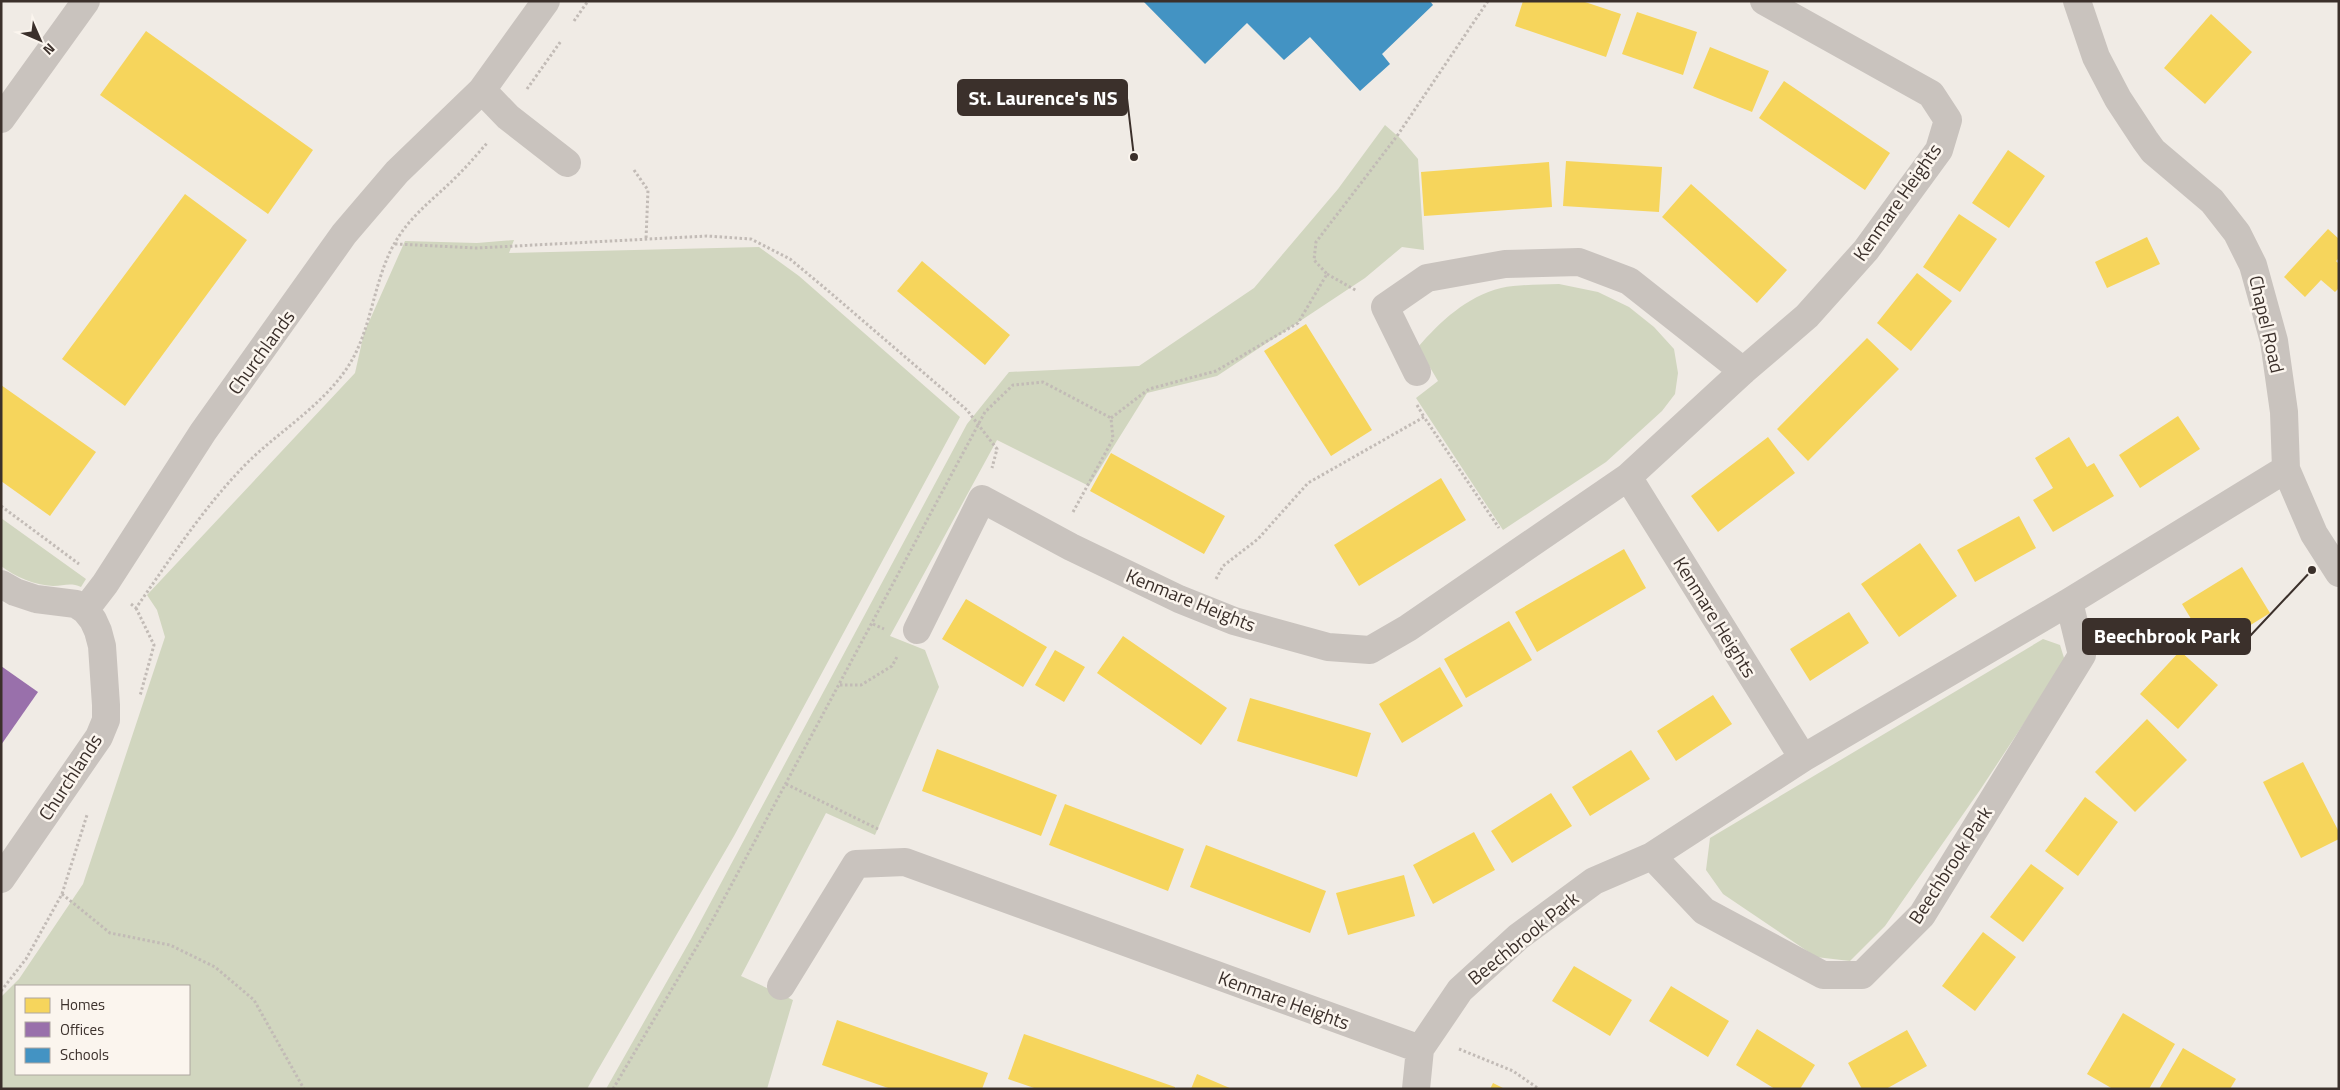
<svg xmlns="http://www.w3.org/2000/svg" width="2340" height="1090" font-family="'Titillium Web',sans-serif">
  <rect width="100%" height="100%" fill="#f0ebe5"/>
  <path fill="#d1d6bf" fill-rule="evenodd" d="M1385 125 1401 139 1418 159 1424 250 1402 247 1365 278 1217 376 1147 393 1089 486 997 440 890 636 925 650 939 687 875 835 826 813 741 976 793 1000 767 1089H606L691 939 967 424 1009 372 1139 366 1254 288 1338 189Z
    M514 240 509 253 759 247 799 276 960 417 734 836 596 1073 587 1089H1V997L19 979 83 884 165 637 157 610 147 595 355 373 364 333 405 241 477 243ZM189 986V1074H16V986Z
    M1559 284 1598 292 1629 307 1654 327 1674 349 1678 373 1675 394 1662 411 1606 462 1503 530 1416 398 1438 381 1418 347C1441 321 1466 297 1501 288 1519 284 1540 285 1559 284Z
    M1 518 86 579 81 587C70 582 64 586 53 586 34 585 16 577 1 566Z
    M2043 639 2060 645 2065 661 1980 790 1885 926 1850 961 1816 957 1723 894 1706 870 1710 838Z"/>
  <path fill="#f6d55c" d="M1523 1H1582L1621 14 1606 57 1515 26Z
    M1637 12 1697 32 1683 75 1622 54Z
    M2211 14 2252 52 2205 104 2164 68Z
    M146 31 313 150 268 214 100 95Z
    M1710 47 1769 71 1752 112 1693 88Z
    M1784 81 1890 153 1865 190 1759 118Z
    M2008 150 2045 176 2009 228 1972 203Z
    M1566 161 1662 167 1659 212 1563 206Z
    M1549 162 1552 207 1424 216 1421 172Z
    M1691 184 1787 270 1757 303 1662 217Z
    M185 194 247 240 125 406 62 359Z
    M1959 214 1997 239 1960 292 1923 267Z
    M2328 229 2339 239V258L2336 261 2339 264V288L2335 292 2321 280 2305 297 2284 277Z
    M2147 237 2160 264 2107 288 2095 262Z
    M922 261 1010 335 985 365 897 291Z
    M1917 273 1952 301 1911 351 1877 323Z
    M1306 324 1372 430 1331 456 1264 351Z
    M1867 338 1899 369 1808 461 1777 429Z
    M1 385 96 452 50 516 1 481Z
    M2178 416 2200 449 2140 488 2119 455Z
    M1768 437 1795 473 1718 532 1691 496Z
    M2069 437 2087 467 2094 463 2114 496 2053 532 2033 500 2053 488 2035 458Z
    M1111 453 1225 516 1204 554 1090 491Z
    M1441 478 1466 520 1359 586 1334 545Z
    M2019 516 2036 548 1975 582 1957 550Z
    M1920 543 1957 596 1899 637 1861 584Z
    M1624 549 1646 588 1537 652 1515 612Z
    M2242 567 2270 613 2210 650 2182 604Z
    M966 599 1047 647 1023 687 942 639Z
    M1849 612 1869 643 1810 681 1790 649Z
    M1509 621 1532 660 1466 698 1444 659Z
    M1123 636 1227 708 1201 745 1097 673Z
    M1055 650 1085 667 1064 702 1035 685Z
    M2180 651 2218 685 2178 729 2140 694Z
    M1440 667 1463 706 1402 743 1379 704Z
    M1713 695 1732 724 1676 761 1657 731Z
    M1250 698 1371 733 1357 777 1237 741Z
    M2147 719 2187 760 2135 812 2095 772Z
    M937 749 1057 795 1041 836 922 791Z
    M1631 750 1650 779 1590 816 1572 787Z
    M2303 762 2339 832V839L2301 858 2263 782Z
    M1551 793 1572 826 1512 863 1491 831Z
    M2085 797 2118 822 2078 876 2045 851Z
    M1065 804 1184 849 1168 891 1049 845Z
    M1474 832 1495 870 1433 904 1413 865Z
    M1206 845 1326 891 1310 933 1190 887Z
    M2031 864 2064 888 2023 942 1990 917Z
    M1404 875 1415 916 1348 935 1336 893Z
    M1983 932 2016 957 1975 1011 1942 986Z
    M1574 966 1632 1000 1610 1036 1552 1001Z
    M1671 986 1729 1021 1708 1057 1649 1021Z
    M2123 1013 2175 1044 2149 1089H2113L2087 1074Z
    M837 1020 988 1073 982 1089H891L822 1065Z
    M1757 1029 1815 1065 1800 1089H1775L1736 1065Z
    M1907 1030 1927 1066 1886 1089H1862L1848 1063Z
    M1024 1034 1175 1087V1089H1037L1008 1079Z
    M2183 1048 2236 1079 2230 1089H2159Z
    M1197 1074 1232 1089H1191Z
    M1493 1083 1505 1089H1490Z"/>
  <path fill="#9970ab" d="M1 666 38 692 1 745Z"/>
  <path fill="#4393c3" d="M1143 1H1430L1433 5 1382 54 1390 64 1360 91 1310 37 1284 60 1247 23 1205 64Z"/>
  <g fill="none" stroke-linecap="round" stroke-linejoin="round">
    <path stroke="#c2bbb6" stroke-width="3" stroke-dasharray="2.5 2.5" stroke-linecap="butt" d="M574 21 588 1
      M527 89 561 41
      M634 170 648 190 646 239
      M395 244 477 248 707 236 751 239 790 259 826 289 967 410 997 449 992 468
      M1327 274 1357 291
      M1417 405 1424 417
      M1111 418 1149 389 1216 371 1298 323 1327 274 1314 260 1316 242 1397 136 1488 1
      M1 506 79 564
      M1073 512 1113 439 1111 418
      M1216 579 1223 566 1258 539 1308 483 1424 417 1499 528
      M131 604 136 608C171 558 203 508 246 464 277 433 319 408 345 371 371 335 372 287 392 248 409 215 435 199 460 173 470 163 479 152 488 142
      M136 608 154 645 140 696
      M873 624 884 629
      M840 685H861L892 666 898 655
      M786 784 878 829
      M62 894 110 933 170 945 215 967 254 1000 304 1089
      M1 991 26 959 62 894 87 815
      M1459 1049 1513 1071 1539 1089
      M613 1089 712 921 985 412 1013 385 1043 382 1111 418"/>
    <path stroke="#c9c3be" stroke-width="28" d="M2077 1 2096 57 2118 99 2145 140 2153 151 2212 201 2237 233 2253 265 2274 341 2284 412 2286 469 2314 534 2339 573
      M482 90 508 117 567 163
      M1 119 86 1
      M1417 372 1385 307 1427 278 1505 264 1579 262 1629 281 1743 371
      M1628 477 1803 758
      M1 584 15 592 36 599 76 604 85 610 93 620 98 631 102 646 106 705V720L99 737 1 879
      M85 610 105 584 203 432 344 234 397 172 482 90 546 1
      M917 630 982 499 1071 547 1179 599 1234 621 1328 647 1370 650 1408 628 1628 477 1743 371 1807 316 1866 250 1939 150 1948 120 1931 94 1764 1
      M1652 856 1704 911 1823 975H1862L1922 915 2082 655 2069 602
      M781 986 856 864 905 862 1420 1049
      M1416 1089 1420 1049 1460 990 1518 937 1594 881 1652 856 1803 758 2069 602 2286 469"/>
  </g>
  <g text-anchor="middle" stroke-width="5" stroke-linejoin="round" paint-order="stroke">
    <g font-size="19" fill="#3b302b" stroke="#fbf5ee">
      <text transform="translate(1897 202) rotate(-55)" y="7">Kenmare Heights</text>
      <text transform="translate(2267 324) rotate(77)" y="7">Chapel Road</text>
      <text transform="translate(261 352) rotate(-54)" y="7">Churchlands</text>
      <text transform="translate(1191 600) rotate(22)" y="7">Kenmare Heights</text>
      <text transform="translate(1715 617) rotate(58)" y="7">Kenmare Heights</text>
      <text transform="translate(70 777) rotate(-57)" y="7">Churchlands</text>
      <text transform="translate(1950 865) rotate(-57)" y="7">Beechbrook Park</text>
      <text transform="translate(1523 938) rotate(-39)" y="7">Beechbrook Park</text>
      <text transform="translate(1284 1000) rotate(20)" y="7">Kenmare Heights</text>
    </g>
  </g>
  <path fill="none" stroke="#3b302b" stroke-width="2" d="M1134 157L1127 98M2312 570L2250 636"/>
  <g fill="#3b302b" stroke="#fbf5ee" stroke-width="2">
    <circle cx="1134" cy="157" r="5"/>
    <circle cx="2312" cy="570" r="5"/>
  </g>
  <g fill="#3b302b" stroke="#3b302b" stroke-width="2">
    <rect x="958" y="80" width="169" height="35" rx="5"/>
    <rect x="2083" y="619" width="167" height="35" rx="5"/>
  </g>
  <g font-size="20" text-anchor="middle" font-weight="bold" fill="#fff">
    <text x="1043" y="105">St. Laurence's NS</text>
    <text x="2167" y="643">Beechbrook Park</text>
  </g>
  <rect width="2340" height="1090" fill="none" stroke="#3b302b" stroke-width="5"/>
  <rect x="15" y="985" width="175" height="90" fill="#fbf5ee" stroke="#aea6a0"/>
  <rect x="25" y="998" width="25" height="15" fill="#f6d55c" stroke="#aea6a0"/>
  <text x="60" y="1010" font-size="15" fill="#3b302b">Homes</text>
  <rect x="25" y="1022" width="25" height="15" fill="#9970ab" stroke="#aea6a0"/>
  <text x="60" y="1035" font-size="15" fill="#3b302b">Offices</text>
  <rect x="25" y="1048" width="25" height="15" fill="#4393c3" stroke="#aea6a0"/>
  <text x="60" y="1060" font-size="15" fill="#3b302b">Schools</text>
  <g transform="translate(40 40) rotate(135)" stroke="#fbf5ee" stroke-width="4" paint-order="stroke">
  <path d="M0-4L9 19L0 12L-9 19Z" fill="#3b302b"/>
  <text y="-8" font-size="14" font-weight="bold" text-anchor="middle" fill="#3b302b">N</text>
  </g>
</svg>
